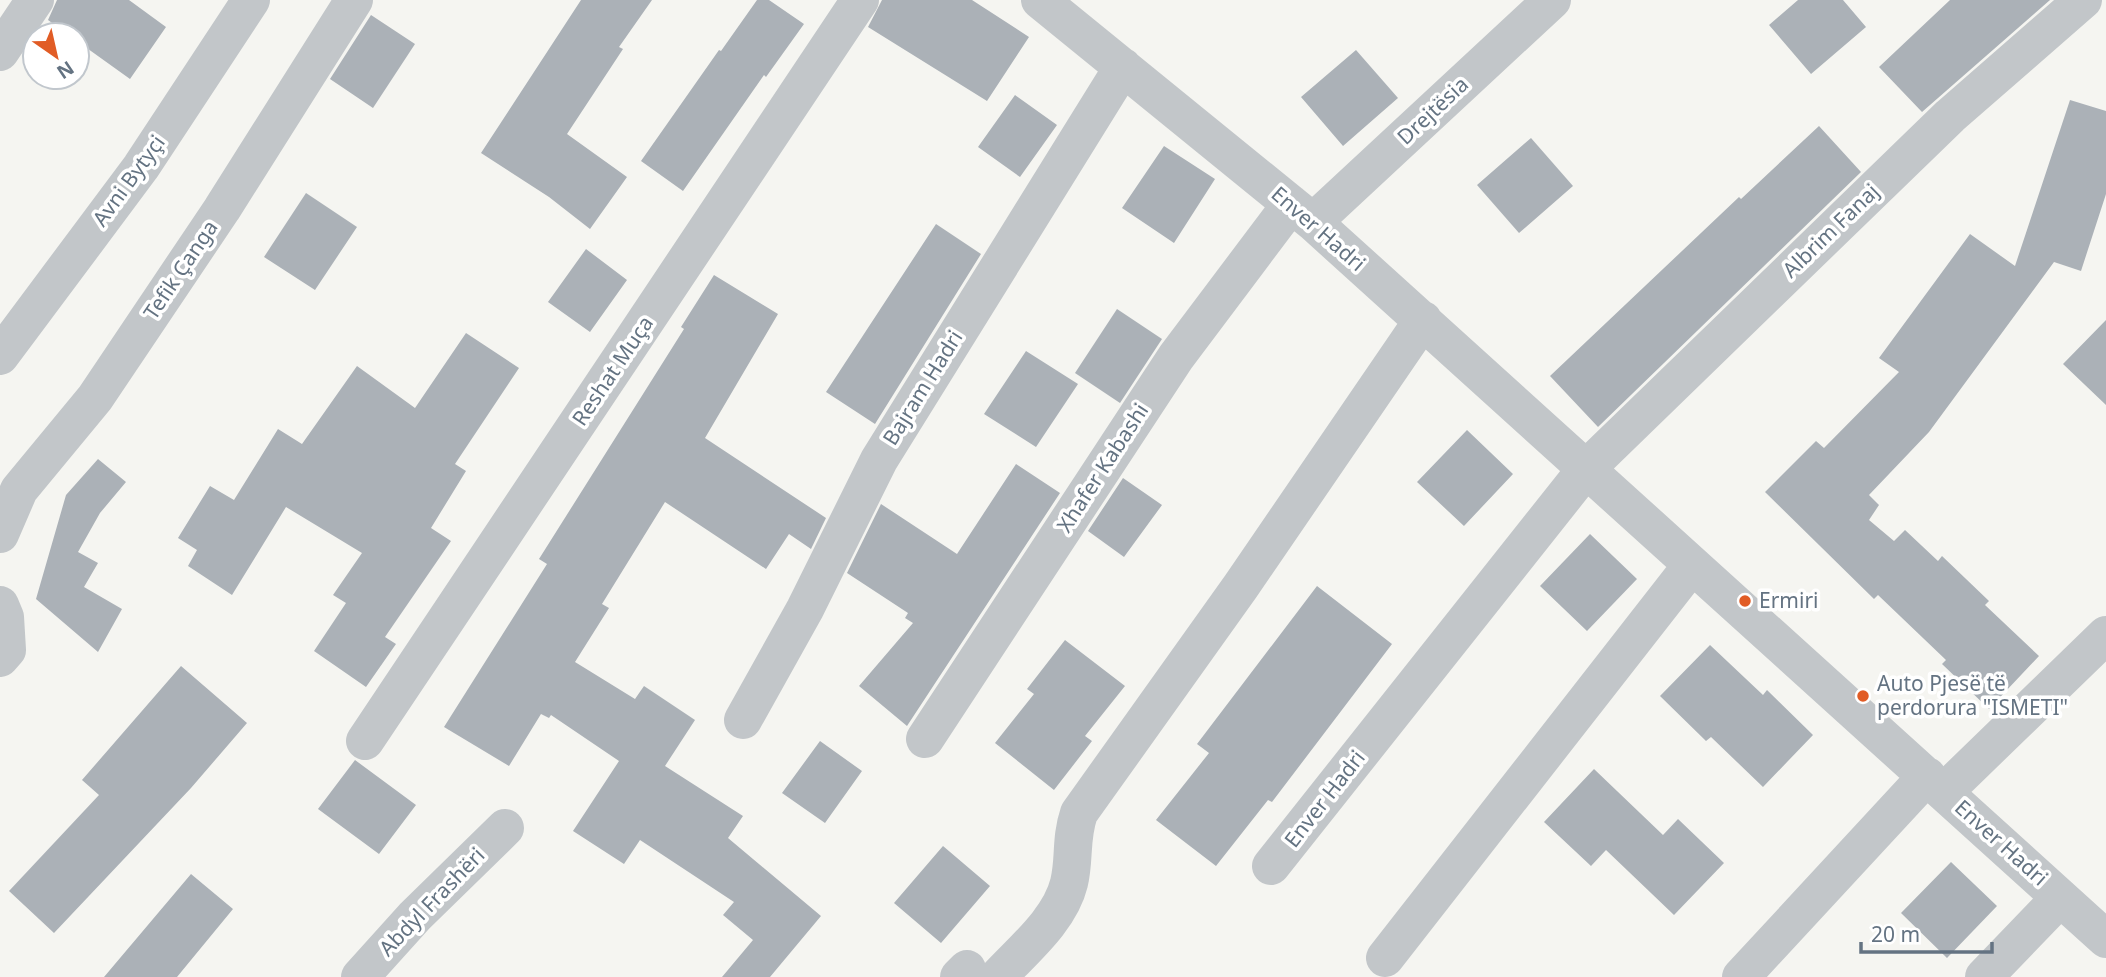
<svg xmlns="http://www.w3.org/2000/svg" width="2106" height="977" font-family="'Noto Sans',sans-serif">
  <rect width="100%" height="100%" fill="#f5f5f1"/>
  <path fill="#abb1b7" d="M57 0H129L166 27 130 79 77 41V35H69L48 20Z
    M581 0H652L619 47 623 49 567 134 627 177 590 229 549 197 481 153Z
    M757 0H769L804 24 766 77 764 75 683 191 641 161 719 50 721 51Z
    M882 0H972L1029 37 987 101 868 27Z
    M1798 0H1843L1866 27 1811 74 1769 25Z
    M1950 0H2050L1922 112 1879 67Z
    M371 15 415 44 373 108 330 79Z
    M1356 50 1398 98 1343 146 1301 97Z
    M1015 95 1057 125 1020 177 978 147Z
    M2070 100 2106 111V194L2081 271 2054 262 1929 432 1869 495 1879 505 1869 520 1894 541 1905 530 1938 561 1942 556 1989 601 1985 605 2039 656 1989 709 1942 664 1946 660 1878 595 1874 599 1765 492 1816 441 1824 448 1899 372 1879 358 1970 234 2015 266Z
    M1819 126 1861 172 1598 427 1550 376 1739 197 1741 199Z
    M1531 138 1573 186 1519 233 1477 185Z
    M1164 146 1215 179 1174 243 1122 208Z
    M306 193 357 227 315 290 264 257Z
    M936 224 981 254 875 424 826 392Z
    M586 249 627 280 590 332 548 302Z
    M714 275 778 314 705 438 826 518 811 549 789 534 766 569 665 502 602 604 609 608 575 662 635 699 644 686 695 720 665 766 743 816 728 838 821 916 770 977H722L753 940 723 915 734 902 640 840 624 864 573 831 619 761 551 715 549 718 541 714 509 766 444 727 547 564 539 559 684 329 681 327Z
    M1117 309 1162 339 1120 403 1075 373Z
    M2106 320V405L2063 364Z
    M466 333 519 368 455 464 466 471 431 528 451 541 385 637 396 644 366 687 314 651 346 603 333 595 362 553 286 507 232 595 188 566 197 550 178 538 210 486 234 500 278 429 302 444 357 366 415 408Z
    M1026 351 1078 384 1036 447 984 414Z
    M1467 430 1513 474 1464 526 1417 482Z
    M98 459 126 482 100 513 78 552 98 563 84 587 122 609 98 652 36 599 66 495Z
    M1016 464 1060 493 907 726 859 686 913 623 905 618 908 613 847 573 881 504 957 554Z
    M1123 478 1162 505 1124 557 1088 531Z
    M1590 534 1637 579 1587 631 1540 586Z
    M1317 586 1392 644 1272 802 1268 800 1216 866 1156 820 1209 753 1197 744Z
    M1065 640 1125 686 1085 736 1092 741 1054 790 995 743 1034 694 1027 689Z
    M1710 645 1763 695 1767 690 1813 735 1763 787 1711 737 1706 741 1660 696Z
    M181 666 247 723 191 788 54 933 9 891 99 795 82 780Z
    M820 741 862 771 825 823 782 793Z
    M355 760 416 805 379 854 318 809Z
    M1594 769 1663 835 1678 819 1724 863 1674 915 1606 850 1591 866 1544 822Z
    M943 846 990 886 941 943 894 903Z
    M1951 862 1997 906 1947 958 1901 913Z
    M191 874 233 909 177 977H104Z"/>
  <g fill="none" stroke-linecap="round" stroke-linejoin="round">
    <path stroke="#c2c6c9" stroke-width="38" d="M1040 0 1313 222 2106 939
      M0 52 35 0
      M1313 222 1552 0
      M0 356 141 167 251 0
      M0 534 19 490 95 398 222 209 354 0
      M0 605 5 617 7 650 0 658
      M743 720 805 609 879 460 1123 67
      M925 739 1176 357 1291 204
      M365 741 860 0
      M1944 792 2106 635
      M1271 866 1586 469 1950 116 2083 0
      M1385 958 1692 565
      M360 977 415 916 505 828
      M959 977 967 969
      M998 977C1023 950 1060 920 1069 883 1075 858 1070 840 1079 813L1241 586 1423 320
      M1741 977 1927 776
      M1984 977 2060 898"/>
  </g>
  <g fill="#e15c25" stroke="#fff" stroke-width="2.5">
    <circle cx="1745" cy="601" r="7"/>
    <circle cx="1863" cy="696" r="7"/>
  </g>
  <g text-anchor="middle" stroke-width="7" stroke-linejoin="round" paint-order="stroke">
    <g font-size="21" fill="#647382" stroke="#fff">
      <text transform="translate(1433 111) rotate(-43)" y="7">Drejtësia</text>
      <text transform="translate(129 181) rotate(-54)" y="7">Avni Bytyçi</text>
      <text transform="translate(1318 229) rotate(41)" y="7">Enver Hadri</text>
      <text transform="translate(1831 231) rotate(-44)" y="7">Albrim Fanaj</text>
      <text transform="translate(181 270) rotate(-56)" y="7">Tefik Çanga</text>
      <text transform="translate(613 371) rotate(-56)" y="7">Reshat Muça</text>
      <text transform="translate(923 388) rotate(-58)" y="7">Bajram Hadri</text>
      <text transform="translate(1103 468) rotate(-57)" y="7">Xhafer Kabashi</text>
      <text transform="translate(1325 799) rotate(-52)" y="7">Enver Hadri</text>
      <text transform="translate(2001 843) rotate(42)" y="7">Enver Hadri</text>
      <text transform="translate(432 902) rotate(-46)" y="7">Abdyl Frashëri</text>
    </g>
    <g font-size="21" fill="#647382" stroke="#fff" text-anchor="start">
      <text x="1759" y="608">Ermiri</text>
      <text x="1877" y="691">Auto Pjesë të<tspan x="1877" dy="24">perdorura "ISMETI"</tspan></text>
    </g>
  </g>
  <g transform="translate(56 56) rotate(146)"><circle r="33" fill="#ffffff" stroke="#c1c7cd" stroke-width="2"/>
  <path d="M0-5L12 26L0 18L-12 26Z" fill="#e15c25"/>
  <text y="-10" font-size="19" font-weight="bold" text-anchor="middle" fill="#647382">N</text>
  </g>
  <path d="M1861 942v10h131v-10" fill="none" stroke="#647382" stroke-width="3.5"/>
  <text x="1871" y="942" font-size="21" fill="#647382" stroke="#ffffff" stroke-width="5" paint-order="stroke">20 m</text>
</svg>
